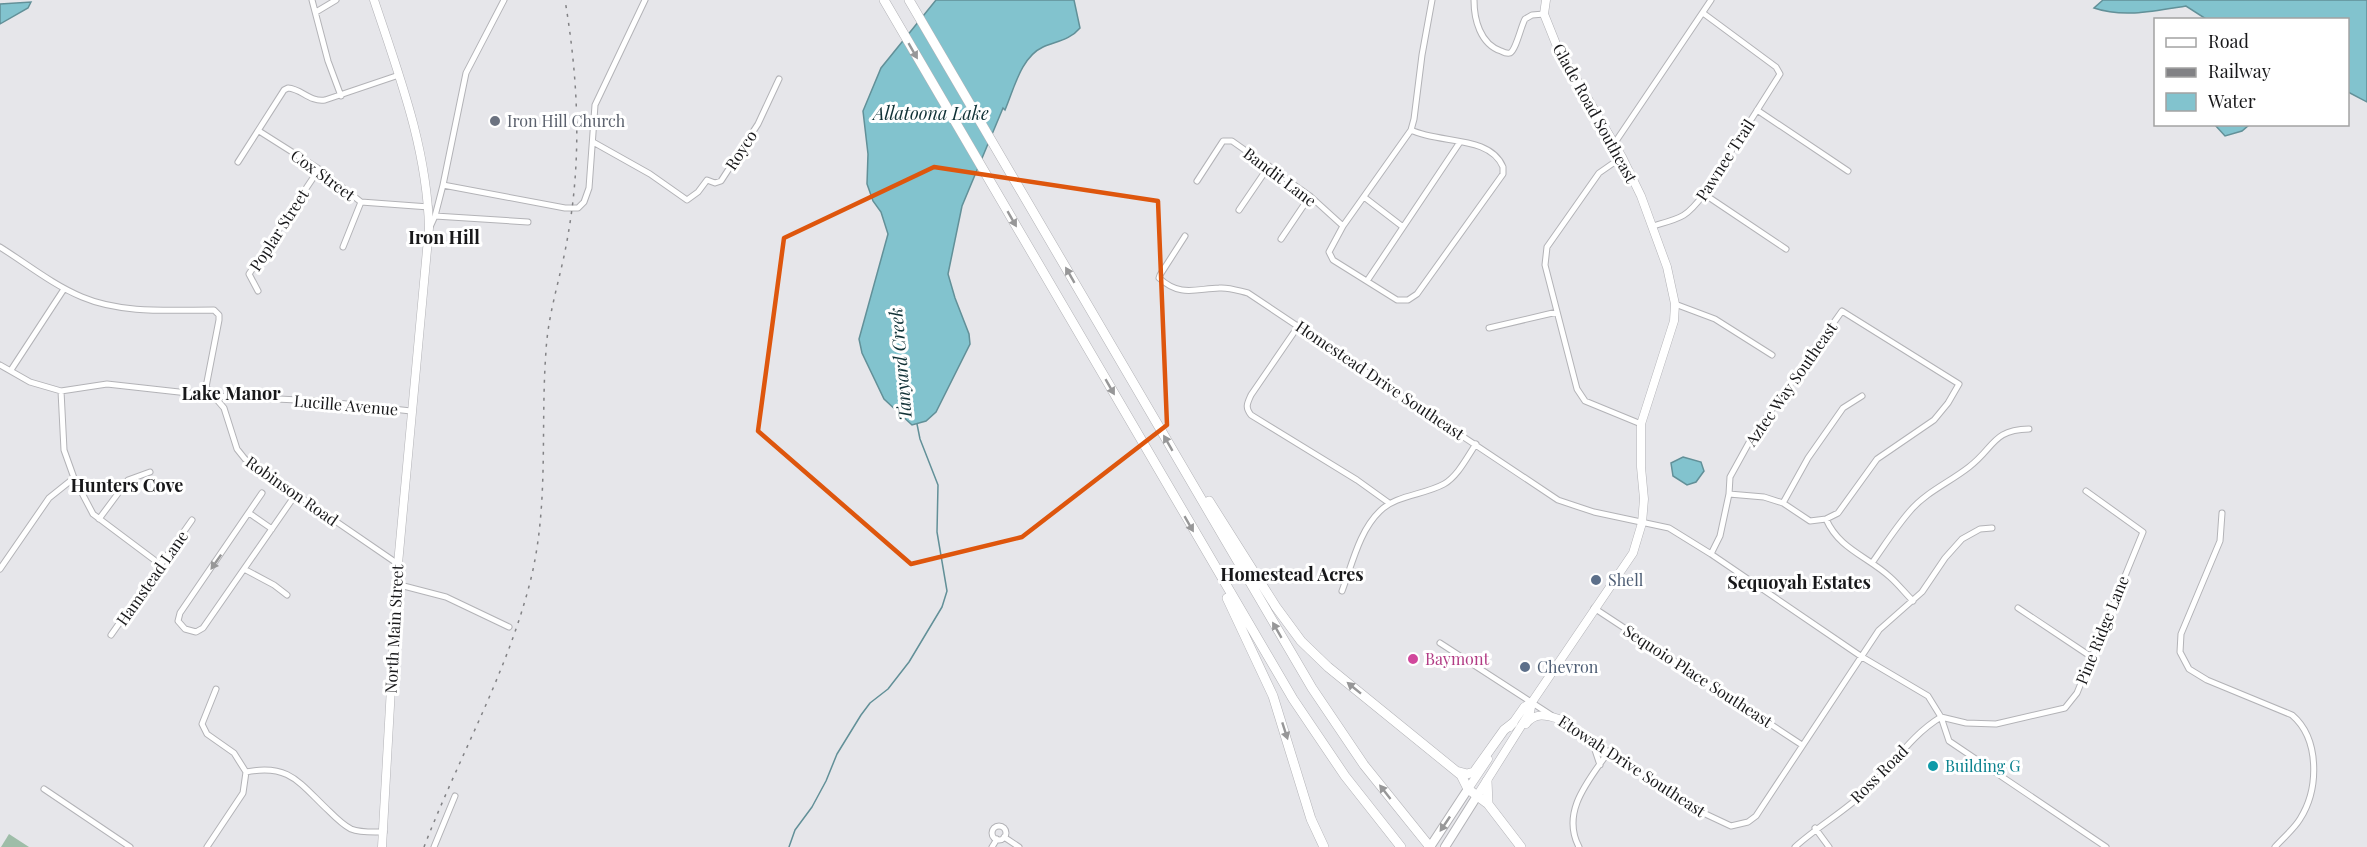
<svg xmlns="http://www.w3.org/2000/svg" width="2367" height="847" font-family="'Playfair Display',serif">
  <rect width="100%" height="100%" fill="#e6e6ea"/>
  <path fill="#9ebda8" d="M9 834 29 847H1Z"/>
  <path fill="#82c3ce" stroke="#629098" stroke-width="1.5" d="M936 0H1074L1080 28C1070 40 1057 41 1043 47 1021 57 1014 89 1005 110L1003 108 962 206 948 274 955 298 969 334 970 344 936 412 926 421 912 425 884 399 862 353 859 339 888 234 881 212 873 201 867 184 868 154 863 111 881 68Z
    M2103 0H2367V102L2348 92V20L2206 19 2186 6C2155 11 2123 18 2094 8Z
    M31 2 28 8 0 24V4Z
    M2215 125H2249L2242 131 2225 136Z
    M1683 457 1701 462 1704 471 1696 482 1687 485 1673 476 1671 463Z"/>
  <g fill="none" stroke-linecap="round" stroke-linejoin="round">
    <path stroke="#629098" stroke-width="1.5" d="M789 847 795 830 812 807 826 781 837 754 861 715 870 703 888 689 909 662 942 607 947 591 937 532 938 485 920 439 917 424"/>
    <g stroke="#b3b3b7" stroke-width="7">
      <path id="street" d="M312 0 328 61 341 96
        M1474 0C1474 19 1480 44 1501 51 1503 52 1507 54 1510 53 1516 50 1521 26 1525 19L1532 15 1544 14
        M316 12 336 0
        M1757 110 1848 171
        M1411 130C1439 144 1490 135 1503 167V174L1417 294 1408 300H1397L1333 260 1329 252 1343 226 1411 130 1414 119 1422 55 1432 0
        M259 131 319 169 361 202 429 207
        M593 142 650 174 687 200 698 192 707 180 715 183 721 181 758 124 779 79
        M1614 144 1711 0
        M1622 157 1599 173 1547 247 1545 265 1577 389 1585 401 1641 424
        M238 162 284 90 288 88C302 89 309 102 325 100L399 75
        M1197 181 1223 141H1232L1310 196 1343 226
        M443 185 565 208H578L584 202 589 188 595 105 645 0
        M1704 194 1786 249
        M1364 197 1403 227
        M1239 210 1269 166
        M435 216 528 222
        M1653 226C1681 218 1686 218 1704 194L1780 74 1776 67 1703 13
        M430 227 435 216 443 185 466 73 504 0
        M1185 236 1160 275 1159 278C1180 297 1195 289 1219 288 1229 287 1239 291 1248 293L1558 500 1594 512 1669 528 1711 554 1862 657 1928 696 1941 717 1949 741 2106 847
        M1281 239 1310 196
        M0 247C27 264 53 285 82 297 122 314 171 310 214 310L219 315V320L206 387 224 408 237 449 245 459 398 564
        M343 247 361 202
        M1367 281 1460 142
        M258 291 249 274 319 169
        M1675 304 1715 319 1772 355
        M1299 325 1251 395C1247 404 1245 407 1251 415L1357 480 1389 503
        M1489 328 1557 312
        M0 365 30 382 61 391 107 384 215 396 319 401 411 411
        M11 370 64 289
        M61 391 64 450 74 478 93 514 161 565
        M262 493 180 613 178 621 185 629 196 632 203 628 296 494
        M1783 503 1808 458 1843 408 1862 396
        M249 513 272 529
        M2222 513 2220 541 2181 634 2180 652 2189 669 2207 680 2292 715C2320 739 2319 789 2300 819 2294 829 2283 838 2275 847
        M99 519 128 480 150 472
        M1826 519C1839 549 1867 556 1890 577 1898 584 1905 593 1913 601
        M1711 554 1720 536 1729 494 1764 497 1783 503 1810 521 1826 519 1838 513 1877 459 1934 420 1948 403 1959 384 1842 311 1751 439 1730 477 1729 494
        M1872 563C1884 546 1896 527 1910 511 1926 492 1950 482 1969 467 1995 447 1992 430 2029 429
        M0 569 49 498 74 478
        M244 569 274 585 287 595
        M396 584 446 597 509 627
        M1342 591C1352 565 1359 531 1380 511 1396 495 1424 495 1444 484 1458 476 1467 457 1476 444
        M1594 608 1802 745
        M2018 608 2090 656
        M111 635 192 520
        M1440 643 1699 811 1731 826 1748 822 1756 816 1879 630 1922 592 1945 558 1962 539 1980 529 1992 528
        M1941 717 1966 723 1996 724 2065 708 2077 693 2143 532 2086 491
        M1586 740 1594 747 1600 765
        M246 772C290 763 300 784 329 811 336 818 343 825 351 829 361 833 373 832 384 832
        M44 789 130 847
        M992 833a7 7 0 1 1 14 0a7 7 0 1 1-14 0Z
        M1815 828 1829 847
        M1004 837 1019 847
        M207 847 243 793 246 772 234 753 207 734 202 724 216 689
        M434 847 455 796
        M992 847 997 839
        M1579 847C1560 811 1590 779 1609 751
        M1795 847C1818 826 1847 810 1868 789 1893 765 1911 735 1941 717"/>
    </g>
    <g stroke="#b3b3b7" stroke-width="9">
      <path id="secondary" d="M374 0C399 75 427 148 429 228L398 564 382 847
        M1526 724C1535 712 1546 715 1559 719
        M1510 727 1524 707 1532 702
        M1468 789 1488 759
        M1477 796 1530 712 1532 702 1633 553 1642 523 1644 499 1641 467V424L1674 321 1675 304 1667 267 1641 196 1622 157 1556 44 1544 14 1546 0"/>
    </g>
    <g stroke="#b3b3b7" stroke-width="10">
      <path id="primary" d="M1430 847 1468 789
        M1445 847 1477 796"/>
    </g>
    <g stroke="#b3b3b7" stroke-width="10">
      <path id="highway" d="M884 0 1293 699 1345 776 1401 847
        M909 0 1312 688 1364 765 1430 847
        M1209 501 1276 607 1301 641 1328 667 1461 775 1468 789 1488 804 1521 847
        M1227 598 1273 696 1311 819 1324 847
        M1456 771 1467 774 1474 772 1504 730 1513 723
        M1487 781 1488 804"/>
    </g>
    <use href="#street" stroke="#fff" stroke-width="5"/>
    <use href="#secondary" stroke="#fff" stroke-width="8"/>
    <use href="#primary" stroke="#fff" stroke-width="8"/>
    <use href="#highway" stroke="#fff" stroke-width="9"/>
    <path stroke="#828285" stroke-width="1.5" stroke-dasharray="3 6" stroke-linecap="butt" d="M424 847C457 761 504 679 528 590 550 511 540 432 546 351 548 312 562 273 568 235 582 156 578 78 565 0"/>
  </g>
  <defs><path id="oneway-solid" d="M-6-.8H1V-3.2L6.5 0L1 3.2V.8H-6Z" transform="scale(1.5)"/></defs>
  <g fill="#979798">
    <use href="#oneway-solid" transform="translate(913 51) rotate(60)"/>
    <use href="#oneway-solid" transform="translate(1012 219) rotate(60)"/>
    <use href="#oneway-solid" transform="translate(1070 275) rotate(-120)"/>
    <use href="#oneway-solid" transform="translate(1110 387) rotate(60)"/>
    <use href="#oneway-solid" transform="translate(1168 443) rotate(-120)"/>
    <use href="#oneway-solid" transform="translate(1189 524) rotate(60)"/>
    <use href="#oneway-solid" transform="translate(216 562) rotate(125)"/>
    <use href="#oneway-solid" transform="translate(1277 630) rotate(-120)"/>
    <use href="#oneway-solid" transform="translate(1354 688) rotate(-141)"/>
    <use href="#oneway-solid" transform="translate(1285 731) rotate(72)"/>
    <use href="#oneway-solid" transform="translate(1385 792) rotate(-128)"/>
    <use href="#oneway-solid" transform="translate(1445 824) rotate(124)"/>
  </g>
  <path fill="none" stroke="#de560d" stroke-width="4.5" stroke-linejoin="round" d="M934 167 1158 201 1167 425 1022 537 911 564 758 431 784 238Z"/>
  <circle fill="#6b7280" stroke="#fff" stroke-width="2" cx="495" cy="121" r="6"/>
  <g fill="#5c6f8a" stroke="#fff" stroke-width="2">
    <circle cx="1596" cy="580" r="6"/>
    <circle cx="1525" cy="667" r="6"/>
  </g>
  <circle fill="#d1479c" stroke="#fff" stroke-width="2" cx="1413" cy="659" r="6"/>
  <circle fill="#0f9aa8" stroke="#fff" stroke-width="2" cx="1933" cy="766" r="6"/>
  <g text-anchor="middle" stroke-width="6" stroke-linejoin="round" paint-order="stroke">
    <g font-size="16" fill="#18181a" stroke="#fff">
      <text transform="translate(1595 113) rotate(61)" y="6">Glade Road Southeast</text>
      <text transform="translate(741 150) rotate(-57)" y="6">Royco</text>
      <text transform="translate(1725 160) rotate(-57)" y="6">Pawnee Trail</text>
      <text transform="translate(323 175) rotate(36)" y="6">Cox Street</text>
      <text transform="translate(1280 177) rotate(37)" y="6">Bandit Lane</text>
      <text transform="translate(279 230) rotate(-57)" y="6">Poplar Street</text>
      <text transform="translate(1380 380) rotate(34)" y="6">Homestead Drive Southeast</text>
      <text transform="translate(1791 384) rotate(-55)" y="6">Aztec Way Southeast</text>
      <text transform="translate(346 405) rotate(5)" y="6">Lucille Avenue</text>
      <text transform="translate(292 491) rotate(35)" y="6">Robinson Road</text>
      <text transform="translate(152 578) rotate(-55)" y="6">Hamstead Lane</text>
      <text transform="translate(394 629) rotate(-87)" y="6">North Main Street</text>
      <text transform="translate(2102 630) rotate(-68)" y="6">Pine Ridge Lane</text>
      <text transform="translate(1698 676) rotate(33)" y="6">Sequoio Place Southeast</text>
      <text transform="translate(1632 766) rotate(33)" y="6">Etowah Drive Southeast</text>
      <text transform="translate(1879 774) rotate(-45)" y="6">Ross Road</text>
    </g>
    <g font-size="16" fill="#5b616d" stroke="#fff" text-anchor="start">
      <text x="507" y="127">Iron Hill Church</text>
    </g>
    <g font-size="16" fill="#4e5e75" stroke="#fff" text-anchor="start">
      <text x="1608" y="586">Shell</text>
      <text x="1537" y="673">Chevron</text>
    </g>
    <g font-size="16" fill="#b23c85" stroke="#fff" text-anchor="start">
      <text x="1425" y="665">Baymont</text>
    </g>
    <g font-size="16" fill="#0d838f" stroke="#fff" text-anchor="start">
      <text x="1945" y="772">Building G</text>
    </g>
    <g font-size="18" font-style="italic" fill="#103136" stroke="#fff">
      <text x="931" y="120">Allatoona Lake</text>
      <text transform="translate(901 364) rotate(-95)" y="6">Tanyard Creek</text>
    </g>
    <g font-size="18" font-weight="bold" fill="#18181a" stroke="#fff">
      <text x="444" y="244">Iron Hill</text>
      <text x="231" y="400">Lake Manor</text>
      <text x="127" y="492">Hunters Cove</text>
      <text x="1292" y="581">Homestead Acres</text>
      <text x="1799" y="589">Sequoyah Estates</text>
    </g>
  </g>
  <rect x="2154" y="18" width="195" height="108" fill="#ffffff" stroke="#a3a3a3" stroke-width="1.5"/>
  <rect x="2166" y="38" width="30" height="9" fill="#ffffff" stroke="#a3a3a3" stroke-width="1.5"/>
  <text x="2208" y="48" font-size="18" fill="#18181a">Road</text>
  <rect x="2166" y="68" width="30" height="9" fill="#828285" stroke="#a3a3a3" stroke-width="1.5"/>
  <text x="2208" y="78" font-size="18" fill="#18181a">Railway</text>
  <rect x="2166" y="93" width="30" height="18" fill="#82c3ce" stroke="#a3a3a3" stroke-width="1.5"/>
  <text x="2208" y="108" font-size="18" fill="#18181a">Water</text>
</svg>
